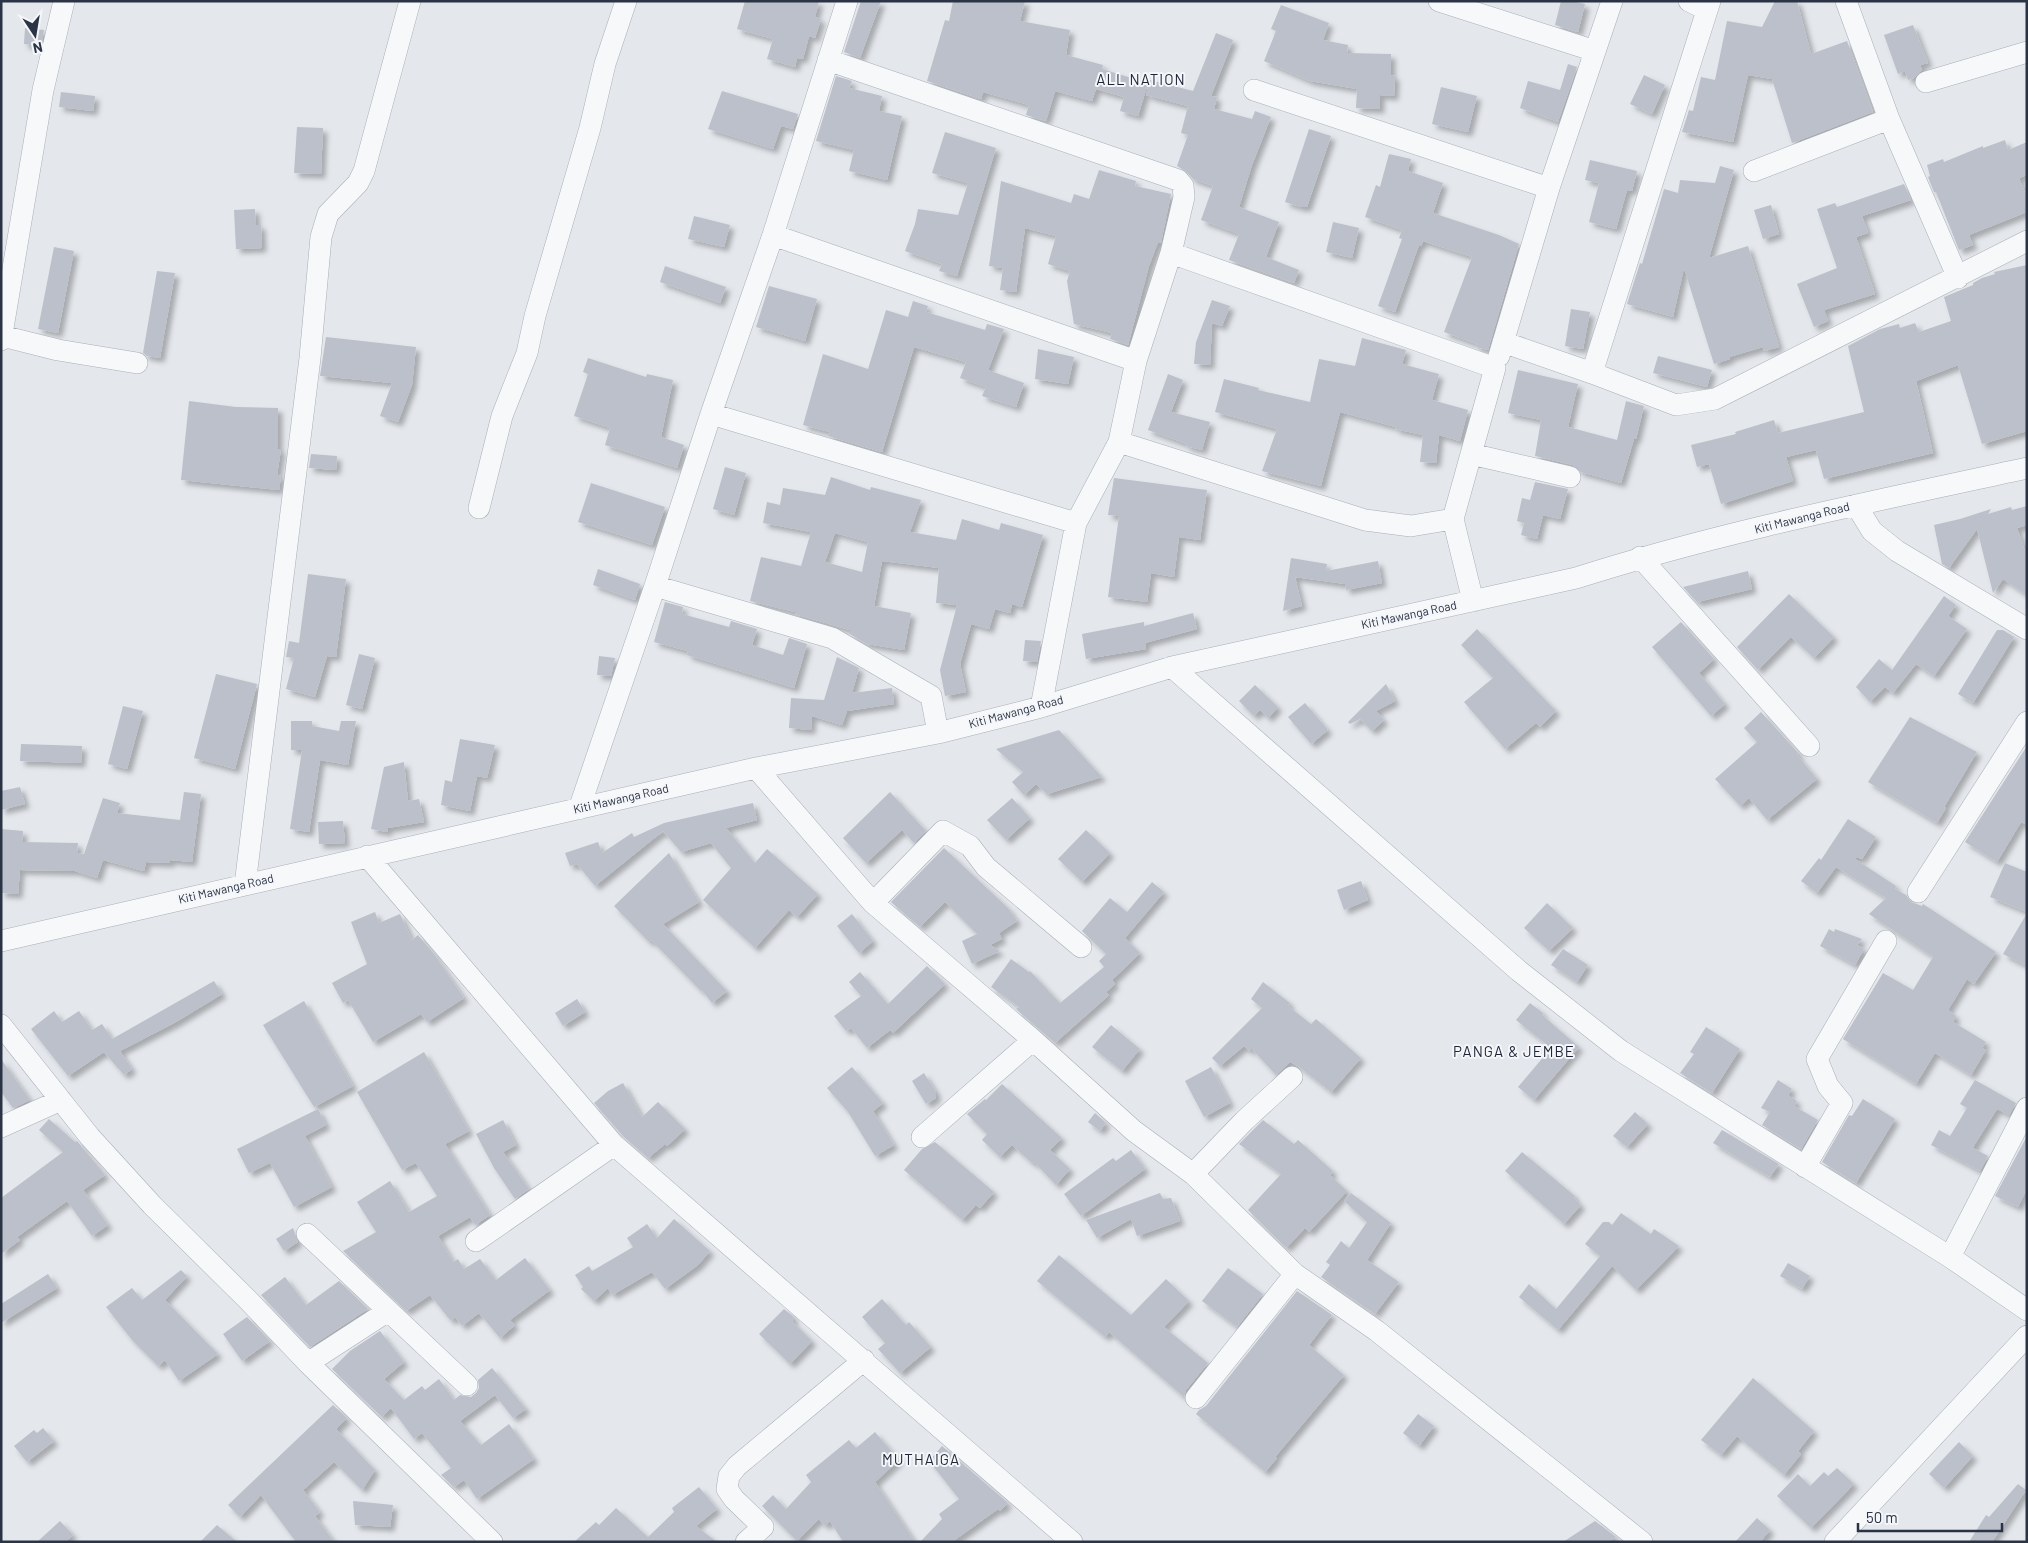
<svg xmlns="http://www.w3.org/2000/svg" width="2028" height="1543" font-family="Barlow,sans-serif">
  <defs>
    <filter id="shadow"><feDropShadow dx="4.5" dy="4.5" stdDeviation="2.5" flood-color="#0004"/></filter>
  </defs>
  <rect width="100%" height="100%" fill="#e4e7ec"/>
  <path fill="#bbc0ca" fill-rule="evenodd" filter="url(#shadow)" d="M745 1H819L815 17 821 19 815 38 809 36 803 59 797 58 795 67 767 59 773 39 737 29Z
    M861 1H881L860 58 844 52Z
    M953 1H1025L1020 21 1070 30 1066 55 1103 65 1102 69 1148 83 1138 116 1120 111 1124 97 1096 89 1092 101 1055 91 1046 121 1026 115 1029 105 983 92 981 99 927 81 945 20 949 21Z
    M1561 1H1572L1585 4 1578 32 1555 25Z
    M1775 1H1797L1811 54 1847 41 1873 112 1792 143 1772 79 1748 75 1733 142 1682 132 1689 110 1693 111 1701 77 1715 80 1727 21 1762 27Z
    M1281 5 1329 23 1323 40 1348 45 1347 53 1391 54V75L1395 76 1394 96 1380 95V109L1356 108 1357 89 1310 81 1264 61 1276 31 1271 29Z
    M1913 25 1928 63 1920 65 1922 70 1914 78 1908 80 1905 71 1898 74 1884 35Z
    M25 28 44 30 41 46 24 44Z
    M1216 33 1233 40 1211 96 1217 97 1214 109 1252 119 1255 111 1271 117 1252 165 1239 207 1279 222 1266 257 1299 270 1294 283 1229 260 1239 234 1201 220 1213 186 1193 179 1187 172 1177 166 1188 135 1181 133 1188 106 1146 95 1150 80 1193 91Z
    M1568 64 1577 67 1558 122 1520 108 1528 81 1560 90Z
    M1644 75 1665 85 1652 114 1630 104Z
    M836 76 852 81 849 88 882 96 879 111 902 116 887 180 849 171 854 150 816 141Z
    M1441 87 1477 96 1468 132 1432 124Z
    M722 91 798 114 793 129 781 126 773 149 708 129Z
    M61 92 95 96 93 111 59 107Z
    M297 127 323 128 321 174 294 173Z
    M1309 129 1331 136 1307 207H1301L1285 202Z
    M945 132 996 148 957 276 939 271 942 264 905 251 915 224 918 209 958 215 968 183 932 173Z
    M2005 140 2008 150 2027 142V175L2019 178 2027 198V212L1969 235 1973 245 1959 250 1936 192H1934L1928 177 1930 176 1927 165 1943 159 1944 162 1983 146V148Z
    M1389 154 1411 159 1408 171 1443 183 1433 213 1499 235 1519 244 1488 350 1476 347 1477 344 1444 332 1472 257 1423 241 1421 246 1419 245 1395 312 1378 306 1402 239 1399 238 1402 230 1365 217 1376 185 1380 187Z
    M1590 160 1637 171 1632 191 1627 190 1616 229 1589 222 1599 183 1585 180Z
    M1720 166 1734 170 1709 258 1748 246 1779 347 1764 351 1763 347 1729 357 1730 359 1714 364 1684 268 1673 317 1627 304 1640 263 1642 264 1664 189 1678 193 1680 180 1715 183Z
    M1099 170 1136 181 1135 186 1171 194 1161 243 1158 242 1149 266 1128 345 1110 339 1112 333 1074 324 1067 281 1070 271 1048 264 1056 236 1025 228 1016 292 1000 290 1003 268 989 266 1001 181 1071 203 1074 194 1089 199Z
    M1904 184 1911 200 1862 216 1868 233 1856 237 1875 294 1824 310 1828 321 1814 327 1797 284 1837 268 1817 209 1835 203 1837 207Z
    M1771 205 1779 234 1763 239 1754 210Z
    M255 209 256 225H261L262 248 236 249 234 210Z
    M694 216 730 225 724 247 688 239Z
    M1333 222 1359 228 1352 258 1326 252Z
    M54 247 74 251 58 333 38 329Z
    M2027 265V431L1982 444 1958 365 1916 381 1933 453 1824 479 1816 450 1786 457 1793 481 1721 504 1709 464 1697 467 1691 445 1736 434 1735 432 1774 420 1778 433 1864 412 1848 346 1880 329 1899 324 1900 328 1915 323 1919 332 1951 321 1944 297 1973 285V283L1982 278 1995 274 1994 272Z
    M665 266 726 287 720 303 660 282Z
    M157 271 175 273 160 358 147 356 143 353Z
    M769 286 817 299 805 341 756 327Z
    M1212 300 1230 306 1222 326 1212 323 1210 365 1194 364 1196 342Z
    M913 301 928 306 926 312 985 330 987 324 1004 329 988 370 1024 383 1016 407 982 396 986 387 960 378 966 362 914 347 882 452 828 436 830 432 803 425 823 354 868 369 886 310 908 317Z
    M1571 309 1590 312 1583 349 1565 346Z
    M326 337 416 347 412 385 398 422 380 416 392 383 320 376Z
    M1362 338 1406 350 1402 364 1439 374 1432 400 1468 410 1460 441 1439 435 1436 463 1420 462 1423 435 1395 429 1396 427 1340 412 1321 486 1262 471 1277 429 1215 412 1224 379 1259 388 1258 390 1310 402 1319 359 1355 366Z
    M1038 349 1074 357 1068 384 1035 379Z
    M1658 356 1712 370 1707 387 1653 373Z
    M588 358 646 377 647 374 673 380 661 437 684 445 677 468 605 445 610 428 574 416 588 374 583 372Z
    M1518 370 1578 384 1568 427 1617 440 1626 401 1644 406 1636 439H1634L1621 483 1581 472 1573 465 1535 456 1541 420 1508 413Z
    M1168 374 1183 380 1171 412 1210 422 1202 450 1186 446 1187 444 1148 430Z
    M189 401 236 407 278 408V449H281L277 475 281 476 279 490 181 480Z
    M311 454 337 456 336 470 309 468Z
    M725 467 746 473 734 515 713 509Z
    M831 477 870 490 871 487 921 500 910 532 956 540 962 519 999 530 1001 523 1043 535 1022 607 1012 604 1010 613 995 609 989 629 971 624 960 664 966 692 945 696 940 670 957 605 936 603 939 568 882 561 874 606 911 613 904 650 867 644 850 634V630L795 614V612L750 601 761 557 801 566 811 532 763 523 767 502 780 505 783 488 825 495ZM835 533 868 542 862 572 825 562Z
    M1114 478 1207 490 1200 540 1179 537 1174 577 1151 573 1147 602 1108 597 1119 516 1108 515Z
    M1535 482 1568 489 1560 519 1543 515 1537 539 1521 535 1524 523 1517 521 1522 498 1530 500Z
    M591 483 665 507 652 545 578 522Z
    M2027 506V525L2017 528 2027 557V595L2003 579 1993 593 1977 529 1949 568 1942 564 1934 525 1960 519 1991 509 1988 514 2011 507 2012 510Z
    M1291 558 1327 564 1326 571 1378 561 1382 583 1346 590 1345 584 1295 577 1302 606 1283 611Z
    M598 569 640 584 635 600 593 585Z
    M1748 571 1752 589 1697 602 1683 587Z
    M308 574 346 579 336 657 327 656 315 697 286 689 294 658 286 657 289 641 299 643Z
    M1789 594 1834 637 1814 658 1791 637 1758 670 1737 647Z
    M1944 596 1956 605 1948 616 1967 629 1934 676 1916 664 1893 693 1885 687 1870 702 1856 687 1879 659 1892 670Z
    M665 602 683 607 682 614 729 627 731 621 757 629 752 645 783 655 789 638 807 644 794 688 687 655 688 651 654 642Z
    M1193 613 1197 629 1145 643 1146 649 1086 659 1082 634 1144 622V626Z
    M1681 622 1714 659 1699 673 1725 704 1711 716 1652 647Z
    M1477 629 1556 711 1540 727 1536 723 1505 749 1464 702 1493 678 1461 645Z
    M1997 630H2003L2014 637 1973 703 1958 694Z
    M1025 640 1041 641 1037 662 1023 661Z
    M359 654 375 658 362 709 346 705Z
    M599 656 615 658 611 676 597 675Z
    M837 657 859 668 852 693 892 688 894 704 847 711 842 725 812 716 811 730 789 728 791 698 824 700Z
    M216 674 257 684 235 769 194 758Z
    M1386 684 1395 701 1376 711 1384 720 1372 731 1360 719 1350 724 1348 722Z
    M1255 685 1278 707 1268 718 1260 710 1254 716 1239 701Z
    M1305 703 1328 730 1311 744 1288 717Z
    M123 706 143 711 127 769 108 764Z
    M1761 712 1799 754 1797 755 1817 779 1767 820 1749 798 1740 806 1715 779 1757 742 1744 728Z
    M1910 717 1977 752 1944 807 1946 808 1937 823 1868 782Z
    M291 721H312V726L339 731 341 721H356L348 765 320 760 309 832 290 829 302 750H291Z
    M1059 730 1102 777 1047 794 1036 784 1024 795 1012 782 1023 772 996 749Z
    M460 739 495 745 487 778 477 776 470 811 441 805 445 780 452 782Z
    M21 744 82 746 81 763 20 761Z
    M2027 746V825L2021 822 1997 862 1965 842Z
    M404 762 408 801 419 799 424 822 388 828 387 832 371 829 384 767Z
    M20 787 25 804 1 810V791Z
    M184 792 201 794 192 862 170 860V863L146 862 144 871 103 860 97 878 75 871 20 870 18 894 1 893V829L23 831 22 842 78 843 77 853 84 854 103 798 120 803 117 813 180 820Z
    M890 792 926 831 914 843 902 830 866 863 843 838Z
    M1012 798 1030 818 1006 840 987 820Z
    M753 803 757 820 726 828 755 863 767 849 818 894 797 917 789 910 755 948 703 900 731 868 711 843 681 852 663 831 595 886 577 864 570 866 565 853 598 842 602 853 632 833 634 837 664 823Z
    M1848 819 1876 837 1862 859 1856 857 1855 859 1896 886 1895 889 1906 895 1911 902 1922 906 1923 904 1996 952 1974 984 1967 979 1948 1010 1956 1016 1953 1022 1986 1042 1982 1048 1986 1050 1971 1075 1935 1053 1916 1084 1843 1039 1883 973 1913 990 1933 957 1869 914 1886 898 1836 867 1817 893 1801 881 1819 858 1821 860Z
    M343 821 345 843 319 844 318 822Z
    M1086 830 1110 853 1082 882 1058 859Z
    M944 848 1008 908 1017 921 999 933 1002 939 990 945 1000 951 972 964 962 941 977 934 945 902 920 927 891 902Z
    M669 853 699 902 663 924 727 991 712 1003 702 990 701 991 651 940 649 942 614 906Z
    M2005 863 2027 872V912L1990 897Z
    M1361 881 1368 900 1344 910 1337 890Z
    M1152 882 1164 892 1125 938 1140 953 1112 980 1115 984 1106 992 1109 995 1055 1043 1016 1009 1019 1007 991 987 1011 959 1029 972 1030 971 1060 1003 1104 967 1099 961 1106 954 1082 931 1110 898 1127 912Z
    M1547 903 1573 928 1549 951 1524 928Z
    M375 912 379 923 400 914 412 940 418 935 434 954 464 998 427 1022 421 1014 373 1042 348 1000 343 1003 332 983 367 964 351 922Z
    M2027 913V966L2003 954Z
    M852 914 873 941 859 953 837 926Z
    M1829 929 1834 932 1835 929 1862 939 1857 945 1864 949 1855 965 1820 946Z
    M1563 949 1588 965 1577 982 1551 965Z
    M927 966 945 984 893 1033 890 1030 867 1048 851 1028 846 1031 834 1016 861 996 849 982 860 972 888 1004Z
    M214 981 222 994 176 1022 120 1051 132 1069 124 1075 104 1052 68 1076 31 1029 54 1011 62 1022 79 1011 92 1030 102 1024 112 1039Z
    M1263 982 1290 1003 1288 1006 1311 1024 1316 1019 1361 1058 1331 1092 1298 1066 1290 1062 1276 1075 1251 1048 1249 1051 1244 1046 1220 1066 1212 1058 1262 1008 1251 999Z
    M577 999 585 1012 563 1026 555 1013Z
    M304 1001 353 1086 314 1107 263 1025Z
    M1530 1003 1543 1013 1542 1015 1579 1047 1534 1100 1518 1087 1551 1048 1516 1020Z
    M1111 1025 1140 1049 1122 1071 1092 1047Z
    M1706 1027 1740 1049 1712 1093 1680 1073 1694 1054 1690 1052Z
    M424 1052 469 1131 445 1144 490 1215 475 1225 470 1217 438 1236 453 1262 458 1259 464 1269 480 1259 496 1280 525 1258 550 1290 510 1320 515 1325 500 1338 479 1313 462 1326 455 1317 451 1321 430 1295 406 1311 343 1251 376 1232 357 1202 390 1181 409 1212 437 1196 416 1163 402 1170 357 1092Z
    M1 1059 30 1100 13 1108 1 1092Z
    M852 1067 883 1103 873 1111 894 1145 875 1156 848 1112 827 1088Z
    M1211 1067 1230 1103 1204 1117 1185 1081Z
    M924 1073 936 1092V1098L926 1104 912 1081Z
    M1778 1080 1792 1089 1788 1095 1797 1101 1794 1106 1818 1120 1801 1149 1762 1125 1770 1112 1761 1108Z
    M1975 1080 2016 1103 2009 1115 1997 1109 1975 1144 1973 1148 1988 1156 1980 1171 1931 1145 1939 1130 1950 1136 1967 1108 1960 1104Z
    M623 1083 642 1117 658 1102 685 1129 667 1146 665 1144 648 1158 623 1136 594 1103 608 1091Z
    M1002 1084 1062 1138 1050 1150 1070 1169 1056 1185 1034 1162 1032 1163 1012 1145 1000 1157 982 1140 987 1134 967 1114 985 1099 986 1100Z
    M1863 1099 1895 1119 1856 1183 1822 1162 1849 1115 1852 1116Z
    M318 1109 326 1125 305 1136 332 1187 294 1207 270 1163 249 1173 237 1149Z
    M1635 1112 1648 1124 1627 1147 1613 1136Z
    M1095 1113 1106 1123 1100 1131 1088 1122Z
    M49 1119 75 1142 77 1141 105 1175 83 1190 108 1225 92 1236 67 1201 17 1237 20 1240 1 1254V1198L63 1152 39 1130Z
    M503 1120 516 1145 503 1152 529 1189 515 1199 494 1168 476 1134Z
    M1263 1120 1294 1144 1298 1140 1333 1171 1330 1175 1347 1191 1309 1232 1305 1228 1286 1248 1248 1210 1281 1174 1239 1144Z
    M1722 1130 1779 1164 1770 1177 1713 1143Z
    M2027 1136V1189L2018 1207 1995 1196Z
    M935 1142 994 1192 980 1208 976 1205 962 1220 904 1170 922 1149Z
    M1131 1150 1145 1169 1081 1216 1064 1194 1113 1158 1116 1161Z
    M1522 1152 1575 1196 1574 1198 1581 1205 1564 1224 1505 1171Z
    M1160 1193 1163 1199 1171 1198 1180 1221 1137 1236 1131 1219 1097 1238 1086 1220Z
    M1351 1193 1391 1223 1367 1260 1399 1282 1375 1314 1321 1277 1330 1265 1326 1262 1341 1241 1349 1248 1367 1222 1344 1201Z
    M1621 1213 1651 1234 1654 1229 1679 1246 1636 1290 1612 1266 1558 1330 1519 1297 1529 1284 1556 1309 1600 1256 1585 1244 1603 1222H1609L1612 1225Z
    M674 1219 710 1251 698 1265 665 1289 652 1272 612 1295 608 1288 594 1301 581 1289 583 1287 575 1275 589 1266 592 1271 633 1247 627 1238 647 1224 657 1238Z
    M293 1228 298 1242 284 1251 276 1239Z
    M1059 1255 1131 1315 1166 1279 1189 1301 1164 1327 1208 1363 1186 1390 1184 1397 1109 1332 1105 1337 1037 1281Z
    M1788 1263 1810 1276 1802 1289 1780 1276Z
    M1228 1268 1263 1294 1237 1327 1202 1301Z
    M181 1270 187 1276 165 1300 218 1354 179 1381 165 1360 158 1366 132 1340 106 1307 132 1288 142 1300Z
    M48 1274 57 1288 1 1323V1304Z
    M285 1277 306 1305 339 1281 368 1309 310 1347 261 1295Z
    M1297 1291 1332 1315 1309 1345 1344 1375 1275 1457 1277 1458 1265 1472 1196 1414 1199 1410 1206 1406Z
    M882 1299 906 1325 909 1322 931 1347 900 1373 878 1349 885 1343 862 1317Z
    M784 1309 794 1317 792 1321 812 1341 790 1364 759 1334Z
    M247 1317 270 1341 242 1361 223 1334Z
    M380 1331 404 1362 384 1379 404 1400 422 1386 425 1390 439 1379 454 1400 460 1395 471 1397 476 1393 479 1388 478 1380 492 1368 526 1409 513 1418 495 1395 460 1421 481 1445 509 1424 534 1459 477 1499 464 1480 454 1487 441 1475 451 1468 422 1433 414 1439 391 1408 382 1417 332 1369 350 1351Z
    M1753 1378 1814 1431 1798 1451 1801 1454 1784 1475 1737 1436 1721 1455 1701 1440Z
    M333 1405 347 1418 336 1429 375 1470 362 1490 334 1462 303 1490 320 1512 315 1516 334 1542H296L261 1495 240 1517 228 1505Z
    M1418 1414 1434 1426 1419 1446 1403 1433Z
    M43 1428 54 1441 27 1462 14 1446 34 1430 37 1433Z
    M875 1432 899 1460 875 1482 915 1542H843L830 1521 825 1526 819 1519 797 1541 762 1506 773 1495 786 1509 811 1482 806 1475 849 1440 856 1448Z
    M1959 1442 1973 1456 1944 1488 1929 1474Z
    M942 1446 1008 1503 1000 1511 998 1509 952 1542H920L942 1519 939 1514 959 1499 929 1461Z
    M1837 1468 1854 1484 1811 1528 1777 1496 1798 1474 1810 1486 1824 1472 1828 1476Z
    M2018 1484 2026 1490 1992 1542H1969L1986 1515 1989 1517Z
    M699 1487 717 1509 696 1526 717 1542H574L596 1522 599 1525 616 1508 648 1537 674 1512 672 1508Z
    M353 1501 393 1505 390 1527 355 1525Z
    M1757 1518 1770 1530 1760 1542H1735Z
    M60 1521 73 1535 65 1542H37Z
    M1595 1521 1616 1537 1608 1542H1563Z
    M217 1525 237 1542H200Z"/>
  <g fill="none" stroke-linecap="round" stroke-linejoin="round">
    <g stroke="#a9aeb7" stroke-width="22">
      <path id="minor" d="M1439 1 1595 51
        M1689 1 1707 10
        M1846 1 1889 119 1958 278
        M828 60 1178 180 1183 186 1184 197 1171 253 1136 361 1119 442 1076 523
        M1926 82 2027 52
        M1254 90 1549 188
        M1754 171 1889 119
        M773 235 1136 361
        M1171 253 1495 368 1453 519 1473 601
        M2 336 58 350 137 363
        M1 340 43 90 64 1
        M1503 342 1592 373 1676 405 1715 399 2027 241
        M1499 356 1549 188 1612 1
        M1592 373 1710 1
        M711 414 1076 523 1041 707
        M1119 442 1365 520 1411 526 1453 519
        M1471 454 1570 477
        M1856 505 1872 531 1897 551 2027 629
        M479 508 502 416 527 353 535 316 590 128 605 64 626 1
        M1640 557 1809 746
        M655 586 832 638 931 696 938 733
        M1172 667 1519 971 1621 1051 1950 1257 2027 1310
        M756 768 873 903 1033 1040 1134 1131 1193 1174 1295 1274 1377 1331 1642 1542
        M579 809 655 586 711 414 773 235 847 1
        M367 856 614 1145 1072 1542
        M245 885 310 358 321 237 328 214 358 183 364 171 410 1
        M1918 892 2027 722
        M873 903 943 831 970 846 986 867 1081 947
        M1 941 756 768 938 733 1041 707 1172 667 1576 578C1723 531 1876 501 2027 468
        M1 1025 90 1137 152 1205 248 1300 308 1363 492 1542
        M1 1127 61 1100
        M922 1137 1033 1040
        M1805 1167 1842 1103 1828 1086 1817 1059 1886 941
        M1193 1174 1244 1121 1292 1077
        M307 1234 467 1385
        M476 1241 614 1145
        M1950 1257 2027 1108
        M308 1363 388 1311
        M1196 1398 1295 1274
        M746 1542 763 1527 734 1499 727 1489 729 1476 737 1466 864 1360
        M1835 1542 2027 1336"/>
    </g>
    <use href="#minor" stroke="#f7f8fa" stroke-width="21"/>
  </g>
  <g text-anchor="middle" stroke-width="4" stroke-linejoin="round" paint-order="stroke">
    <g font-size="12" fill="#2b3445" stroke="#f4f6f9">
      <text transform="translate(1802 518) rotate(-14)" y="4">Kiti Mawanga Road</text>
      <text transform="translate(1409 615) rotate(-12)" y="4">Kiti Mawanga Road</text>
      <text transform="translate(1016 712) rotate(-15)" y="4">Kiti Mawanga Road</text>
      <text transform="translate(621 799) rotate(-13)" y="4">Kiti Mawanga Road</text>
      <text transform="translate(226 889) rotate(-13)" y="4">Kiti Mawanga Road</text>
    </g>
    <g font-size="15" letter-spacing="1" fill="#1d2536" stroke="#f4f6f9">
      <text x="1141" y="85">ALL NATION</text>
      <text x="1514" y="1057">PANGA &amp; JEMBE</text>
      <text x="921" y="1465">MUTHAIGA</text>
    </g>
  </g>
  <rect width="2028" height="1543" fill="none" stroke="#2b3445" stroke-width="5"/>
  <g transform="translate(35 35) rotate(168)" stroke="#f4f6f9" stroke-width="4" paint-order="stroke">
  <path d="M0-4L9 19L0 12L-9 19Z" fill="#2b3445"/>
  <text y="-8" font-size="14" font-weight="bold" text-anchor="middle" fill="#2b3445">N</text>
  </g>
  <path d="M1858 1523v8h144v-8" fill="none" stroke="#2b3445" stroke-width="2.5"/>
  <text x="1866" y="1523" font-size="15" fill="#2b3445" stroke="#f4f6f9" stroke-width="4" paint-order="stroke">50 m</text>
</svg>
